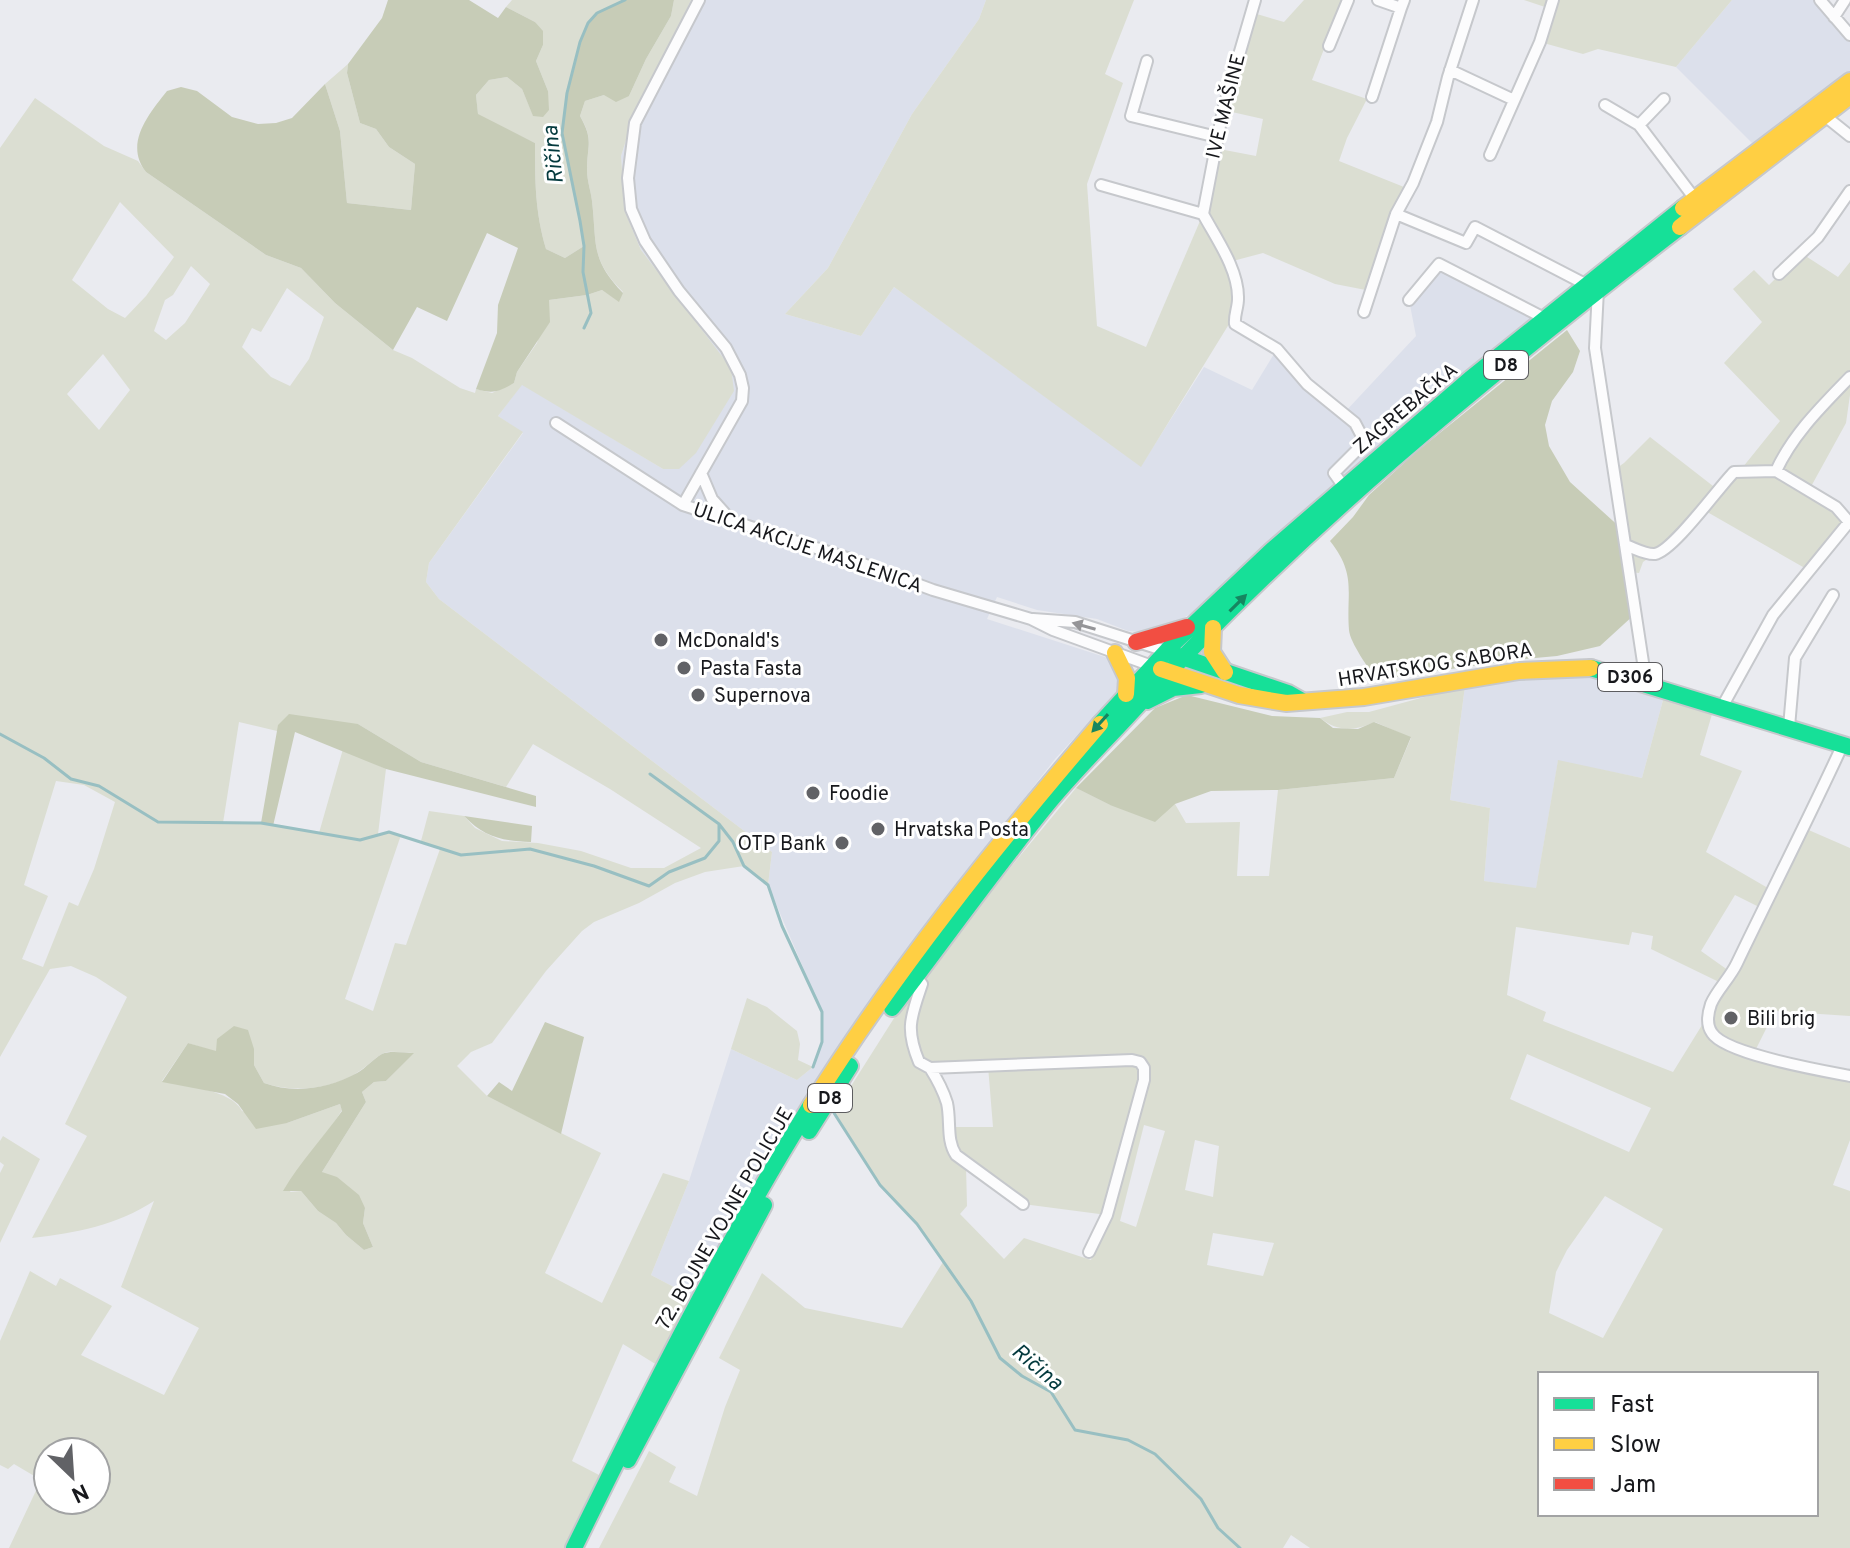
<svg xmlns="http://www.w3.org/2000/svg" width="1850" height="1548" font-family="Overpass,sans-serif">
  <rect width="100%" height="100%" fill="#eaebf0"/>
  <path fill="#dce0eb" d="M691 0H986L979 19 912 114 828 268 785 314 861 336 894 287 1141 466 1204 367 1252 390 1277 349 1344 413 1416 336 1409 300 1439 264 1544 318 1189 615 1151 633 1128 631 1097 619 1037 610 997 597 987 619 1111 659 1120 680 1117 692 1055 759 955 887 863 1011 741 1210 691 1296 651 1275 689 1181 731 1049 797 1080 813 1067 822 1042V1012L768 885 772 852 439 599 426 582 429 563 523 433 498 416 522 384 663 469 676 297 641 250 625 213 621 156 629 131Z
    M1732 0H1820L1850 35V81L1759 150 1676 67Z
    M1553 666 1666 689 1642 778 1558 761 1536 889 1484 881 1490 808 1450 800 1465 686Z"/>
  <path fill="#dbded2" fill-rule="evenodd" d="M512 0H625L588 23 580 42 567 93 562 133 584 246 565 258 546 249C535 211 535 182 535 143L478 115 476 95 489 80 507 77 522 89 533 115 548 91 536 61 543 45 535 22 506 7Z
    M674 0H691L629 131 621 156 625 212 641 250 731 368 734 391 696 453 679 469H663L522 385 498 416 523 432 429 563 426 582 439 599 772 852 768 885 744 866 705 872 675 883 639 903 594 922 582 931 546 971 492 1043 471 1052 457 1066 487 1096 601 1153 545 1273 602 1303 663 1173 689 1181 651 1275 691 1296 657 1365 623 1344 572 1461 601 1476 565 1548H9L41 1480 14 1464 8 1469 0 1465V1341L30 1271 56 1286 60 1278 112 1306 81 1355 164 1395 199 1328 121 1287 154 1201C117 1225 76 1233 32 1238L87 1136 65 1124 127 997 96 977 71 966 50 969 0 1057V148L35 98 104 146 138 161 146 172 266 255 301 268 335 303 393 350 412 358 460 388 475 393 476 389 492 393 514 383 517 372 537 343 549 300 587 295 602 290 619 301 623 292C590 259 597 244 592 201 591 191 587 181 587 170 587 146 594 139 580 116L585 101 604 95 629 96 646 59 671 16ZM120 202 174 257 146 296 125 318 108 309 72 280ZM191 266 210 284 185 323 166 340 154 331 165 300 173 295ZM287 288 324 317 309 359 290 386 271 377 242 347 252 328 261 332ZM103 354 130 390 99 430 67 394ZM239 722 277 731 358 724 421 762 506 787 533 744 610 789 701 848 664 868H631L581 851 538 843 502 841 475 828 464 816 429 811 421 841 440 849 406 945 395 943 373 1011 345 999 401 835 389 832 378 834 386 769 343 749 319 833 261 823H223ZM56 781 84 785 115 802 94 869 78 906 69 902 43 967 22 959 48 896 24 885ZM188 1043 216 1052 254 1049V1065L264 1083C295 1093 333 1090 361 1070 369 1065 378 1054 387 1052 395 1051 405 1053 413 1053L386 1081 374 1082 362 1092 366 1102 322 1172 365 1208 363 1223 373 1247 364 1250 346 1235 336 1223 318 1211 301 1191 290 1192 342 1110 340 1104 287 1123 242 1111C231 1089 185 1087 162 1081ZM48 1452H96V1500H48Z
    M986 0H1134L1105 74 1123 83 1087 184 1097 326 1146 347 1203 214 1214 148 1256 156 1263 119 1223 110 1250 12 1284 22 1304 0H1343L1312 80 1367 99 1347 138 1339 161 1409 189 1371 291 1335 284 1263 253 1229 262 1233 271 1234 316 1141 467 894 287 861 336 785 314 828 268 912 114 979 19Z
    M1524 0H1732L1676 67 1598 49 1583 54 1540 42 1551 9Z
    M348 64 347 73 360 123 376 129 389 147 415 164 411 210 347 203 340 131 325 84Z
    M1801 253 1838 277 1850 262V395L1846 423 1808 492 1849 522 1810 571 1702 509 1674 541 1643 562 1639 573 1629 572 1614 470 1624 463 1650 437 1722 493 1780 421 1724 363 1762 322 1733 289 1754 270 1769 285Z
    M1465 686 1450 800 1490 808 1484 881 1536 888 1558 760 1642 778 1666 689 1715 704 1700 755 1742 771 1706 852 1773 891 1804 828 1850 848V1016L1775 1011 1754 1053 1850 1078V1140L1833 1185 1850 1191V1548H1310L1291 1535 1283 1548H599L649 1451 676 1467 669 1482 697 1496 725 1407 740 1370 719 1358 762 1273 805 1308 902 1328 943 1262 917 1224 880 1185 834 1113 903 1004 972 914 1076 788 1110 805 1175 804 1186 823 1240 822 1237 876H1269L1278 790 1394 778 1411 738 1375 722C1354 731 1338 732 1320 718L1347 712H1369ZM1735 895 1763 909 1732 973 1701 951ZM1516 927 1629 945 1632 932 1653 936 1651 949 1717 981 1707 1017 1673 1072 1543 1021 1546 1012 1507 995ZM1527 1054 1651 1108 1629 1152 1510 1099ZM988 1066 993 1127H949L947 1105 930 1068ZM1144 1125 1165 1131 1136 1227 1120 1221ZM1195 1140 1219 1146 1213 1197 1185 1190ZM966 1166 1023 1204 1107 1215 1091 1260 1024 1238 1004 1259 960 1214 967 1206ZM1605 1196 1663 1229 1603 1338 1549 1313 1556 1272 1567 1250ZM1213 1233 1274 1243 1263 1276 1207 1265ZM1540 1374H1816V1514H1540Z
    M747 998 767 1007 797 1031 800 1044 798 1060 813 1067 797 1080 731 1049Z
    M3 1136 40 1159 0 1243V1173L4 1165 0 1162V1141Z"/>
  <path fill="#c7ccb7" d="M388 0H469L498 18 506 7 535 22 543 31V45L536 61 548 91 549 110 543 117 533 116 522 89 507 77 489 80 476 95 478 114 535 143C535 182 535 211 546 249L565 258 584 246 562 133 567 93 580 42 588 23 597 13 625 0H674L671 16 646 59 629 96 616 102 604 95 585 101 580 116C594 141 587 144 587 170 587 181 591 191 592 201 597 244 590 259 623 293L619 302 602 290 587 295 549 300 550 322 517 372 514 383C499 392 493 394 476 389L497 333 498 305 518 248 487 233 447 321 417 307 393 350 335 303 301 268 266 255 146 172C124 144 148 115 167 91L181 87 197 91 232 117 258 124 276 123 292 118 325 84 340 131 347 203 411 210 415 164 389 147 376 129 360 123 347 73 348 64 382 18Z
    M1567 330 1580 351 1573 372 1552 401 1545 425 1549 446 1570 482 1623 530 1635 614 1600 646 1557 656 1512 660 1376 680C1369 668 1350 643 1349 630 1346 592 1357 575 1330 541L1353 517 1369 495 1415 453Z
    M1187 695 1272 716 1320 718 1333 728 1358 729 1374 722 1411 737 1394 778 1278 790 1211 791 1175 804 1155 822 1110 805 1076 788 1155 708Z
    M289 714 358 724 421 762 536 796V807L386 769 295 732 273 826 261 823 278 725Z
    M464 816 532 826 531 842C502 841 484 837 464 816Z
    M545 1022 584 1037 561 1134 487 1096 499 1082 512 1091Z
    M234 1026 248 1030 254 1049V1065L264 1083C294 1094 328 1089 357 1073 366 1068 373 1059 382 1054 390 1050 405 1053 414 1053L386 1081 374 1082 362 1092 366 1102 322 1172 337 1177 359 1195 365 1208 363 1223 373 1247 364 1250 346 1235 336 1223 318 1211 301 1191H283C300 1162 323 1138 342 1111L340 1104 287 1123 256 1129 238 1104 225 1094 162 1082 188 1043 216 1051 217 1039Z"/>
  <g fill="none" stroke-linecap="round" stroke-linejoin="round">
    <path stroke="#98bfc2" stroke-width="3" d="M584 328 591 313 583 272 584 246 580 221 562 133 567 93 580 42 588 23 597 13 625 0
      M0 734 44 758 71 779 99 786 158 822 261 823 360 840 389 832 461 855 530 849 594 866 649 886 669 872 705 858 719 841V824
      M650 774 719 824 733 842 744 866 768 885 782 926 822 1012V1042L813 1067
      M834 1113 880 1185 917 1224 971 1301 1000 1358 1022 1376 1051 1392 1075 1430 1128 1440 1155 1454 1201 1499 1218 1528 1240 1548"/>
    <g stroke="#c6c8cc" stroke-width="14">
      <path id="street" d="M1378 0 1401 8 1404 0
        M1820 0 1850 35
        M1834 17 1845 0
        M1329 46 1348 0
        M1147 61 1131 116 1217 137
        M1450 70 1514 100
        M1372 97 1401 8
        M1605 105 1639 125 1695 199
        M1825 116 1850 136
        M1639 125 1664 99
        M1490 155 1540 42 1553 0
        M1101 185 1203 214
        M1203 214C1216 238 1239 270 1238 299 1238 308 1234 315 1235 324L1277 349 1307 384 1355 423 1365 442 1334 473 1344 487
        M1203 214 1223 110 1255 0
        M1396 214 1466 243 1475 227 1585 284
        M1779 274 1818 237 1850 191
        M1598 290 1595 348 1646 682
        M1409 300 1439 264 1544 318
        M1364 312 1396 214 1413 183 1437 122 1448 77 1473 0
        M556 423 683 505 847 558 933 590 1031 619 1053 630 1152 666
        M701 473 712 499 729 518
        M683 505 742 401 743 388 740 375 726 348 679 291 645 241 631 209 628 178 635 123 699 0
        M1625 545C1634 548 1646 555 1655 554 1673 551 1719 487 1734 472L1776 471
        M1033 619 1075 622 1166 651
        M1722 707 1773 615 1849 522 1836 507 1776 471C1793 434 1822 406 1850 377
        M1789 727 1795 658 1833 595
        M1843 744C1809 818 1772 890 1737 963 1730 978 1717 990 1711 1004 1708 1013 1706 1025 1712 1033 1725 1054 1824 1071 1850 1076
        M915 976 922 984C911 1017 905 1028 919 1062L930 1068 1132 1060 1140 1062 1144 1068V1080L1107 1215 1089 1252
        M930 1068C937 1079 943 1090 947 1103 951 1121 946 1140 956 1155L1023 1204"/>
    </g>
    <g stroke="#c6c8cc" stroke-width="20">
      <path id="fast" d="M1173 654 1288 693 1302 701
        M1591 668 1850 747
        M1147 701 1173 688 1201 685
        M1100 724 1175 642 1272 550 1470 379 1683 208
        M892 1008C945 939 995 868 1050 801 1074 772 1102 744 1128 716 1294 534 1485 377 1680 227
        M809 1131 850 1066
        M628 1460 764 1205
        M574 1548C648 1397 722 1248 811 1105"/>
    </g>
    <g stroke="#c6c8cc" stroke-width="20">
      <path id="slow" d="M1683 208 1850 81
        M1680 227 1850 96
        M1213 628 1212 652 1225 672
        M1115 653 1127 678 1126 694
        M1161 669 1239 695 1286 703 1364 697 1519 671 1591 668
        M811 1105C896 970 996 845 1100 724"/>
    </g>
    <g stroke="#c6c8cc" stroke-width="20">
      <path id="jam" d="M1136 642 1187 627"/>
    </g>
    <use href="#street" stroke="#fcfcfd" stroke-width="10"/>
    <use href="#fast" stroke="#16e098" stroke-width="16"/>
    <use href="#slow" stroke="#ffcf43" stroke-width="16"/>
    <use href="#jam" stroke="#f24e42" stroke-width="16"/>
  </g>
  <defs><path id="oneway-solid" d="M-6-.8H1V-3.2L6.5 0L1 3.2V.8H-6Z" transform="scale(2)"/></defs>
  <g fill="#168660">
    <use href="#oneway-solid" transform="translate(1238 603) rotate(-45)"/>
    <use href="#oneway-solid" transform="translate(1100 723) rotate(132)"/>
  </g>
  <use fill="#959598" href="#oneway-solid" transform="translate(1084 626) rotate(-164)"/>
  <g fill="#616266" stroke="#fff" stroke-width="3">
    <circle cx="661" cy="640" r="8"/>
    <circle cx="684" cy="668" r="8"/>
    <circle cx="698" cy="695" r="8"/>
    <circle cx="813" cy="793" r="8"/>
    <circle cx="878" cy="829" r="8"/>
    <circle cx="842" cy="843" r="8"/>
    <circle cx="1731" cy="1018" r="8"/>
  </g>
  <g text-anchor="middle" stroke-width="6" stroke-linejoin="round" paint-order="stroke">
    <g fill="#fff" stroke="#5d5d60" stroke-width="2">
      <rect x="1484" y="351" width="44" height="28" rx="6"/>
      <rect x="1598" y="663" width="64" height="28" rx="6"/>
      <rect x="808" y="1084" width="44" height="28" rx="6"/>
    </g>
    <g font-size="18" font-weight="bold" fill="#17181c">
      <text x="1506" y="371">D8</text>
      <text x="1630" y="683">D306</text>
      <text x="830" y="1104">D8</text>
    </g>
    <g font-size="20" fill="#17181c" stroke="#fff">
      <text transform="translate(1225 106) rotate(-76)" y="7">IVE MAŠINE</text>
      <text transform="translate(1405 408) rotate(-40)" y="7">ZAGREBAČKA</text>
      <text transform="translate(808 547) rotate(19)" y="7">ULICA AKCIJE MASLENICA</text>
      <text transform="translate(1435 664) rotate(-9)" y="7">HRVATSKOG SABORA</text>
      <text transform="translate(724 1218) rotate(-60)" y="7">72. BOJNE VOJNE POLICIJE</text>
    </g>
    <g font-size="20" fill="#17181c" stroke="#fff" text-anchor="start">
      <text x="677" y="647">McDonald's</text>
      <text x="700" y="675">Pasta Fasta</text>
      <text x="714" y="702">Supernova</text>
      <text x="829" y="800">Foodie</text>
      <text x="894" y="836">Hrvatska Posta</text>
      <text x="826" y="850" text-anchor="end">OTP Bank</text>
      <text x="1747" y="1025">Bili brig</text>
    </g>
    <g font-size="22" font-style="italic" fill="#043a3e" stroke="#fff">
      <text transform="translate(552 155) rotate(-96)" y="8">Ričina</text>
      <text transform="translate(1038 1366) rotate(40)" y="8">Ričina</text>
    </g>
  </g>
  <rect x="1538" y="1372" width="280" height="144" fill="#ffffff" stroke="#a2a3a4" stroke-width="2"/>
  <rect x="1554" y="1398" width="40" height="12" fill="#16e098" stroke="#a2a3a4" stroke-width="2"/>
  <text x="1610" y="1412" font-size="24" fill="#17181c">Fast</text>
  <rect x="1554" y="1438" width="40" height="12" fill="#ffcf43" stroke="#a2a3a4" stroke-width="2"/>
  <text x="1610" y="1452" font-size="24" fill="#17181c">Slow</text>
  <rect x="1554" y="1478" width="40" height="12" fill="#f24e42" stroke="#a2a3a4" stroke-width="2"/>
  <text x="1610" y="1492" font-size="24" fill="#17181c">Jam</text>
  <g transform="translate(72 1476) rotate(155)"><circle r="38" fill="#ffffff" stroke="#a2a3a4" stroke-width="2"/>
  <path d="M0-6L14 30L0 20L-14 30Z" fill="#616266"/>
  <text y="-12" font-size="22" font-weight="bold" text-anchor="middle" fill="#17181c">N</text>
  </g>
</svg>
